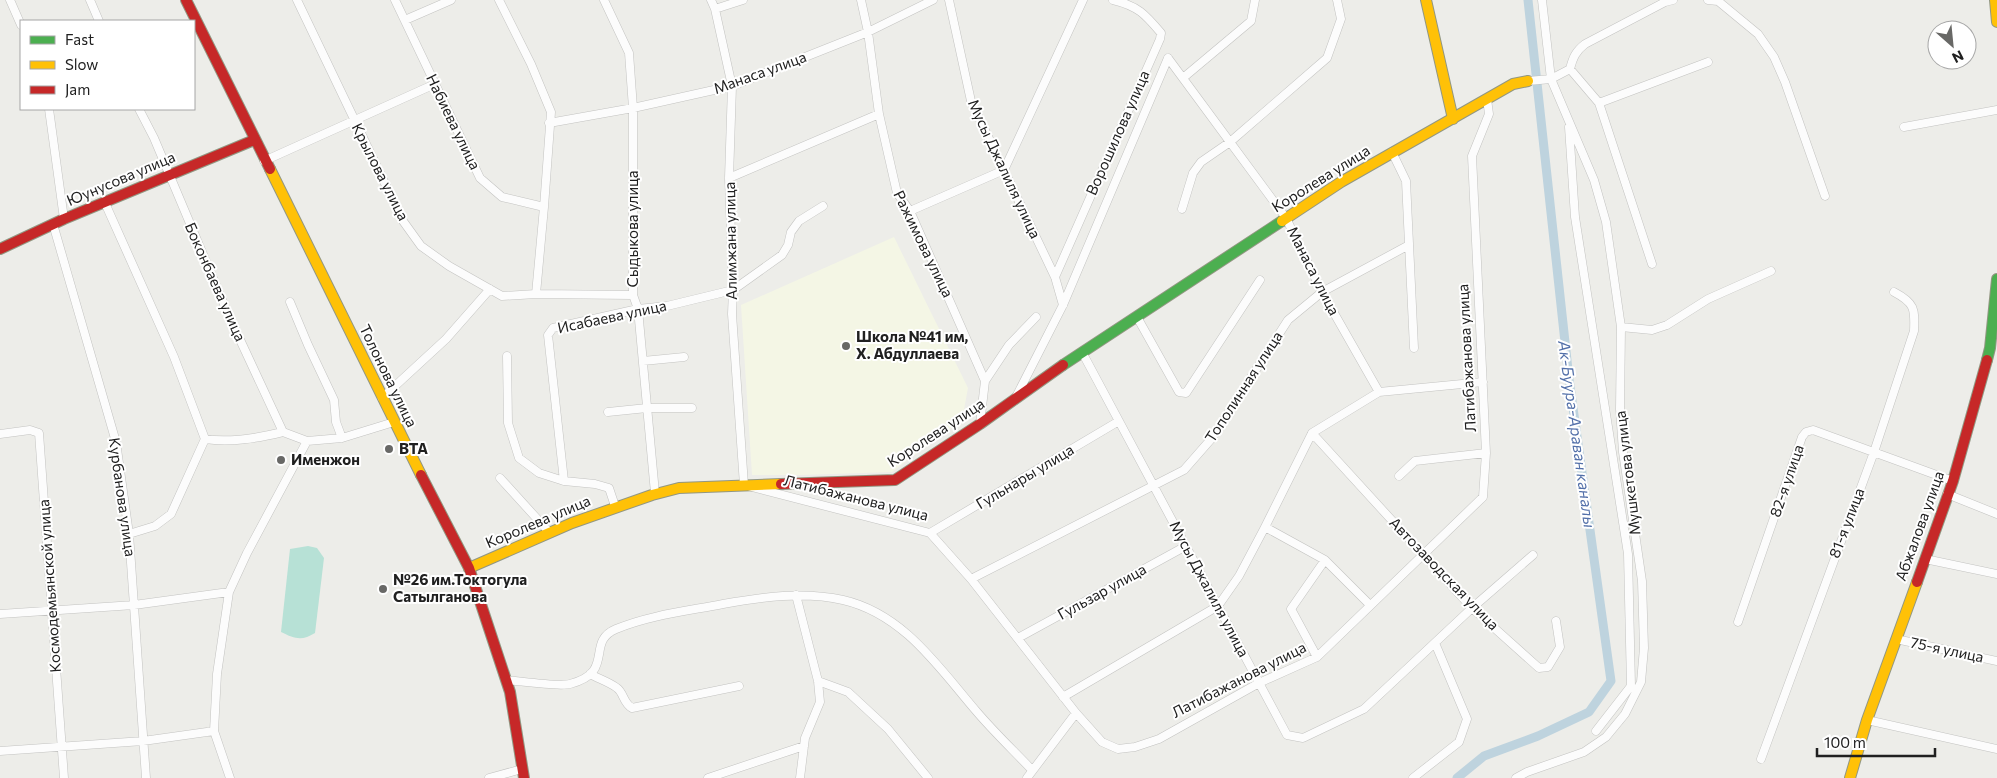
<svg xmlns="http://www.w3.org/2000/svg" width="1997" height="778" font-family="Commissioner,sans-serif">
  <rect width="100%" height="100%" fill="#edede9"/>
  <path fill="#f4f6e5" d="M894 237 968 388 962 420 892 472 802 475H752L741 305Z"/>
  <path fill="#b7e1d6" d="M308 546 317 548 324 558 315 633C302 641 295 639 281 632L290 549Z"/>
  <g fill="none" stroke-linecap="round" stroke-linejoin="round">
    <path stroke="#bed3de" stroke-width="9" d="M1457 778 1484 756 1538 736 1589 712 1611 681 1569 379 1528 0"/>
    <g stroke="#c3c3c1" stroke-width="9">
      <path id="street" d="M10 0 21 25
        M90 0 99 21
        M297 0 403 221 421 246 449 266 502 296 536 294 633 295
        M395 0 480 178 502 197 544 207
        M499 0 531 64 551 112 544 207 536 294
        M604 0 629 53 633 108V295L638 309 655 493
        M711 0 715 9 732 86 729 178 733 290 732 314 744 485 930 533 971 579 1076 713 1102 742 1118 749 1135 747 1159 739 1259 683 1317 657 1483 497 1486 453 1472 156 1489 114 1487 99
        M861 0 868 32 879 114 897 193 910 211 985 381 980 424
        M949 0 971 101 1055 277 1063 305
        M1708 0 1718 1 1758 34 1774 57 1785 82 1825 196
        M715 9 743 0
        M405 20 451 0
        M1168 58 1286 218 1322 292 1379 392
        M1570 69 1599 103 1652 264
        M1183 78 1251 21 1255 0
        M1528 81 1551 79 1570 69C1573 57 1576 51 1585 44L1665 2 1673 0
        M1599 103 1708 62
        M49 109 64 219
        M139 109 154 138 229 316 283 432 307 441 342 438 394 422
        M549 123 633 108 732 86 868 32 933 0
        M1569 127 1575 217 1628 554 1631 686 1596 731
        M1904 127 1997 110
        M1392 152 1406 181 1414 348
        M264 161 435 84
        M729 178 879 114
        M105 203 174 357 205 439 171 514 155 526 129 534
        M1182 209 1193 173 1201 162 1230 142 1327 58 1341 19 1337 0
        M910 211 1004 170 1083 0
        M53 224 116 442 129 534 146 778
        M1055 277 1160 39 1161 33C1145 14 1138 6 1113 0
        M290 302 308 345 334 400 336 422 342 438
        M1137 317 1179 392 1186 393 1260 280
        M1621 327 1652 330 1667 325 1708 299 1771 271
        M1082 352 1287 735 1303 738 1364 709 1472 608 1533 555
        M507 356 508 423 519 458 539 473 564 481 595 484 609 488 615 506
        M643 361 684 357
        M985 381 1009 345 1036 317
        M1016 397 1063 305 1168 58
        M382 398 446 339 490 289
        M608 412 647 408H692
        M1312 433 1472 608 1539 668 1548 667 1560 647 1556 621
        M0 434 30 430 39 433 64 778
        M205 439C231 443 258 438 283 432
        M1399 476 1415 461 1486 453
        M500 478 550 533
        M564 481 548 335 553 328 638 309 667 306 733 290 782 255 788 245 791 232 799 221 823 206
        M1947 494 1997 514
        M1265 527 1325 560 1370 605
        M930 533 1119 421
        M1925 559 1997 574
        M971 579 1184 470 1212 438 1288 320 1322 292 1409 245
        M796 595 818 681 820 702 805 738 800 778
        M0 614 134 605 229 592
        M1738 622 1802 437 1806 432 1813 430 1953 481
        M1018 638 1186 546
        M1896 639 1997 661
        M1317 657 1291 609 1325 560
        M590 674C599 679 609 682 617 688 624 693 623 703 632 708L739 686
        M506 680C520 681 558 687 570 684 616 672 585 642 616 629 650 615 687 611 723 604 763 597 803 591 843 600 904 614 939 668 977 712 994 732 1014 751 1032 770
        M818 681 848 692 888 729 928 778
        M1063 697 1218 606 1239 576 1265 527 1312 433 1379 392 1483 382
        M1867 720 1997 749
        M0 751 143 741 214 731
        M1761 759 1874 452 1914 331C1915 309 1915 303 1894 292
        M230 778 214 731 217 674 229 592 247 553 307 441
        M489 778 522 769
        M708 778 804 746
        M1027 778 1076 713
        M1413 778 1459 742 1467 719 1435 643
        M1516 778 1527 772 1584 752 1606 737 1625 714 1641 682 1644 648 1642 581 1623 452 1620 409 1621 327 1606 222 1594 180 1551 79 1542 0"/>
    </g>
    <g stroke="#929782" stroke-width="12">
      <path id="fast" d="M1987 360 1990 348 1997 279
        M1063 365 1282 221"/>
    </g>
    <g stroke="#929782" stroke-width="12">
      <path id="slow" d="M1426 0 1453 119
        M1995 0 1997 22
        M270 169 421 475
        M1282 221 1341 182 1513 84 1528 81
        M469 568 572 523 652 495 679 488 781 484
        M1850 778 1867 720 1917 582"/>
    </g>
    <g stroke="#929782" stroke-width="12">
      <path id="jam" d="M186 0 270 169
        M0 249 64 219 254 140
        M421 475 469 568 510 692 524 778
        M781 484 895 480 980 424 1063 365
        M1917 582 1953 481 1987 360"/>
    </g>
    <use href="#street" stroke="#fcfcfc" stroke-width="8"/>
    <use href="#fast" stroke="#4caf50" stroke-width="10"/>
    <use href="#slow" stroke="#ffc107" stroke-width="10"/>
    <use href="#jam" stroke="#c62828" stroke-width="10"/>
  </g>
  <g fill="#686866" stroke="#fff" stroke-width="2">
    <circle cx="846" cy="346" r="5"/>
    <circle cx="389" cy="449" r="5"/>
    <circle cx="281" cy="460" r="5"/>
    <circle cx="383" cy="589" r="5"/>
  </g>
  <g text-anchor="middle" stroke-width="4" stroke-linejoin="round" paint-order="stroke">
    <g font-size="15" fill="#202020" stroke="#fff">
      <text transform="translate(760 73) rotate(-20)" y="5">Манаса улица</text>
      <text transform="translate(453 122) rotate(64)" y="5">Набиева улица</text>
      <text transform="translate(1118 133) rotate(-66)" y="5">Ворошилова улица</text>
      <text transform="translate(1004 169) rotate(65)" y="5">Мусы Джалиля улица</text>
      <text transform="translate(380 172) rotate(63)" y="5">Крылова улица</text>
      <text transform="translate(121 179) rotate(-23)" y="5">Юунусова улица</text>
      <text transform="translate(1321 179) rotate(-32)" y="5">Королева улица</text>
      <text transform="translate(633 229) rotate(-90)" y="5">Сыдыкова улица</text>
      <text transform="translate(731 241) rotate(-91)" y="5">Алимжана улица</text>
      <text transform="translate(923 244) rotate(64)" y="5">Ражимова улица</text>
      <text transform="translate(1313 271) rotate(63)" y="5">Манаса улица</text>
      <text transform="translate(215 282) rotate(66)" y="5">Боконбаева улица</text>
      <text transform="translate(612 317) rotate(-12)" y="5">Исабаева улица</text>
      <text transform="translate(1467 358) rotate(-93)" y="5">Латибажанова улица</text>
      <text transform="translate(388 376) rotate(64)" y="5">Толонова улица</text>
      <text transform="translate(1244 387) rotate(-57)" y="5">Тополинная улица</text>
      <text transform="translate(936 433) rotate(-33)" y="5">Королева улица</text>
      <text transform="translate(1628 473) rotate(-97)" y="5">Мушкетова улица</text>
      <text transform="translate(1025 477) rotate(-31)" y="5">Гульнары улица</text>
      <text transform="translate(1787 481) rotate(-71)" y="5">82-я улица</text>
      <text transform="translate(122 497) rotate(82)" y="5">Курбанова улица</text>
      <text transform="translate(856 498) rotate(14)" y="5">Латибажанова улица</text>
      <text transform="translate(538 522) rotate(-23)" y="5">Королева улица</text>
      <text transform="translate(1847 523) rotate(-69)" y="5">81-я улица</text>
      <text transform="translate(1920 526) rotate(-70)" y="5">Абжалова улица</text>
      <text transform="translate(1444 574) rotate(46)" y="5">Автозаводская улица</text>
      <text transform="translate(50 586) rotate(-94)" y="5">Космодемьянской улица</text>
      <text transform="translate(1209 589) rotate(62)" y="5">Мусы Джалиля улица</text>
      <text transform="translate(1102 592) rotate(-29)" y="5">Гульзар улица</text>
      <text transform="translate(1947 650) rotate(12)" y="5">75-я улица</text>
      <text transform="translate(1239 680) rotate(-27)" y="5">Латибажанова улица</text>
    </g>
    <g font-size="15" font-weight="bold" fill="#202020" stroke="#fff" text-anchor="start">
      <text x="856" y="342">Школа №41 им,<tspan x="856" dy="17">Х. Абдуллаева</tspan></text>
      <text x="399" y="454">BTA</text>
      <text x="291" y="465">Именжон</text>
      <text x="393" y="585">№26 им.Токтогула<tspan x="393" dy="17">Сатылганова</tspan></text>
    </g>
    <g font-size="16" font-style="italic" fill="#5370a9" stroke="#fff">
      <text transform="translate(1577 434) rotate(82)" y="6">Ак-Буура-Араван каналы</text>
    </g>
  </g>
  <rect x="20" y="20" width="175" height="90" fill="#ffffff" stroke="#a6a6a6"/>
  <rect x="30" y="36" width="25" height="8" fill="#4caf50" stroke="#a6a6a6"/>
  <text x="65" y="45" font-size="15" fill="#202020">Fast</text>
  <rect x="30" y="61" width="25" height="8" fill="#ffc107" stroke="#a6a6a6"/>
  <text x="65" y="70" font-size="15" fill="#202020">Slow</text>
  <rect x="30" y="86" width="25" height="8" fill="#c62828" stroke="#a6a6a6"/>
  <text x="65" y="95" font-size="15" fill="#202020">Jam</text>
  <g transform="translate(1952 45) rotate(153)"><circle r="24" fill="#ffffff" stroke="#a6a6a6"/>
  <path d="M0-4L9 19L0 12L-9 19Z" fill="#686866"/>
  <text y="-8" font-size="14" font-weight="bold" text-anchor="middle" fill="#202020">N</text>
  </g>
  <path d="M1817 748v8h118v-8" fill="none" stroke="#202020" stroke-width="2.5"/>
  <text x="1824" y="748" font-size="15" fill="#202020" stroke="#ffffff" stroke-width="4" paint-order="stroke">100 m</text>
</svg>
